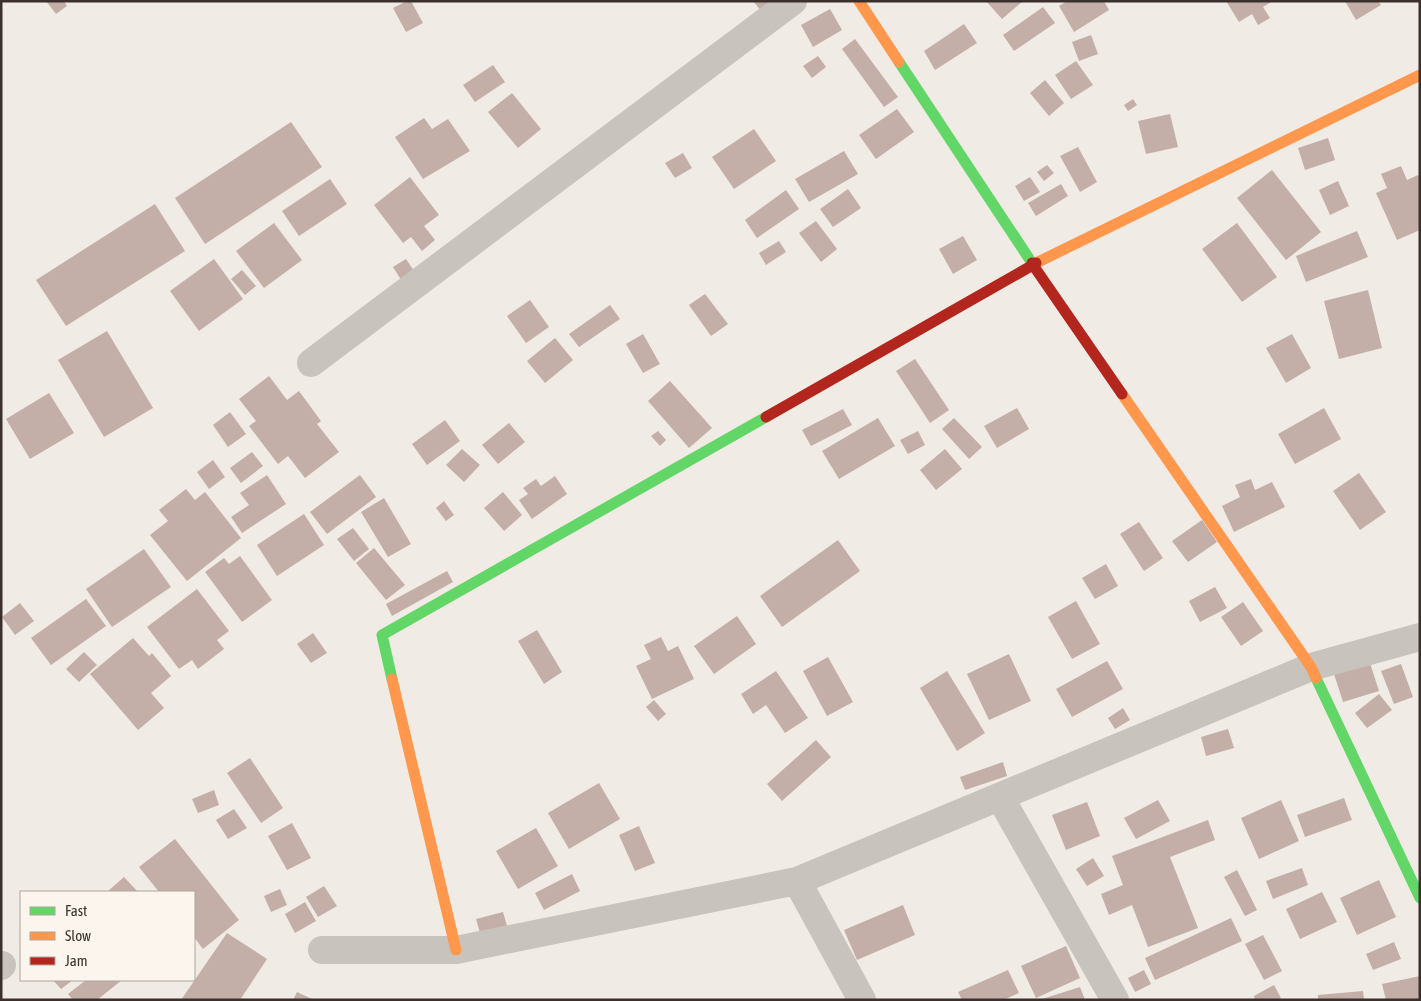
<svg xmlns="http://www.w3.org/2000/svg" width="1421" height="1001" font-family="'Asap Condensed',sans-serif">
  <rect width="100%" height="100%" fill="#f0ebe5"/>
  <path fill="#c3afa7" d="M46 1H64L67 6 56 14Z
    M407 1H411L423 23 406 32 393 8Z
    M753 1H775L762 12Z
    M986 1H1023L1002 19Z
    M1067 1H1104L1109 10 1074 32 1059 6Z
    M1226 1H1273L1263 7 1270 18 1258 25 1252 14 1239 22Z
    M1345 1H1378L1381 5 1356 20Z
    M1043 7 1055 23 1014 51 1003 35Z
    M830 9 842 30 813 47 801 25Z
    M964 24 977 43 935 70 924 51Z
    M1091 35 1098 54 1079 61 1072 42Z
    M855 39 898 97 884 107 842 49Z
    M818 56 826 67 812 78 803 66Z
    M1076 61 1093 85 1071 99 1055 75Z
    M493 65 505 82 475 102 463 85Z
    M1045 80 1064 103 1049 116 1030 93Z
    M512 93 541 129 518 148 488 112Z
    M1133 99 1137 105 1128 111 1124 105Z
    M897 109 914 132 876 159 859 135Z
    M1170 114 1178 147 1146 154 1138 121Z
    M424 118 432 129 448 119 470 151 423 179 395 137Z
    M291 122 322 167 205 244 175 198Z
    M754 129 776 161 734 189 712 157Z
    M1328 138 1335 160 1305 170 1298 148Z
    M1078 147 1097 182 1080 192 1060 156Z
    M844 151 858 174 809 202 795 179Z
    M683 153 692 168 675 178 665 163Z
    M1047 165 1054 173 1044 181 1037 172Z
    M1401 166 1407 180 1418 175 1420 178V230L1397 240 1376 193 1387 188 1381 174Z
    M1272 170 1321 232 1286 260 1237 198Z
    M410 177 439 215 424 226 435 240 422 251 411 237 403 243 374 205Z
    M1030 177 1040 192 1024 201 1015 186Z
    M330 179 347 204 299 236 282 211Z
    M1338 181 1349 206 1330 215 1319 190Z
    M1061 184 1068 196 1036 216 1028 203Z
    M848 189 861 208 833 227 820 209Z
    M786 190 799 209 757 238 745 220Z
    M155 204 185 251 66 326 36 280Z
    M816 221 837 249 821 262 799 233Z
    M274 223 302 260 264 288 236 251Z
    M1237 223 1277 277 1242 302 1202 249Z
    M1357 231 1368 257 1306 282 1296 256Z
    M963 236 977 260 953 274 939 249Z
    M779 241 786 252 766 265 759 253Z
    M214 259 243 299 199 331 170 291Z
    M406 259 416 274 403 283 393 267Z
    M242 270 256 286 245 295 231 279Z
    M1368 290 1382 348 1339 359 1324 301Z
    M705 294 728 324 711 336 689 305Z
    M530 300 549 327 526 343 507 316Z
    M610 305 620 319 579 347 569 334Z
    M107 331 153 408 104 437 58 360Z
    M643 334 660 364 643 373 626 344Z
    M1292 334 1311 368 1286 383 1266 348Z
    M555 338 573 360 545 383 527 361Z
    M915 359 949 410 930 423 896 371Z
    M269 376 287 400 299 391 321 421 317 424 339 452 305 478 288 456 278 464 249 426 256 421 239 399Z
    M670 381 712 428 689 448 648 401Z
    M49 393 74 433 30 459 6 419Z
    M1017 408 1029 429 997 448 984 426Z
    M1324 408 1341 439 1295 464 1278 434Z
    M843 409 852 425 811 446 802 430Z
    M230 412 246 434 228 447 213 425Z
    M878 418 895 446 839 479 822 451Z
    M954 418 982 447 969 459 942 429Z
    M445 420 460 441 427 465 412 444Z
    M509 423 525 442 498 464 482 445Z
    M658 431 666 440 660 446 651 436Z
    M918 431 925 445 908 454 900 440Z
    M462 449 480 465 464 482 446 465Z
    M945 449 962 469 936 490 920 470Z
    M252 452 263 466 241 483 230 468Z
    M213 460 225 477 209 489 197 472Z
    M1359 473 1386 512 1360 530 1333 491Z
    M267 475 286 504 242 533 231 517 249 505 240 493Z
    M360 475 376 497 327 534 310 512Z
    M555 476 567 494 532 519 519 500 528 494 523 488 536 479 541 486Z
    M1251 479 1255 490 1272 482 1285 507 1234 532 1222 506 1240 497 1235 485Z
    M186 489 195 500 205 492 241 538 187 581 150 535 168 521 159 510Z
    M503 492 522 515 504 531 484 508Z
    M384 498 411 544 388 557 361 512Z
    M444 501 454 515 446 521 436 508Z
    M304 514 324 545 277 576 257 545Z
    M1202 520 1217 542 1188 562 1172 541Z
    M1139 522 1163 558 1144 571 1120 534Z
    M353 528 369 549 354 561 337 539Z
    M838 540 860 571 782 627 760 596Z
    M374 548 405 585 386 600 356 563Z
    M144 549 171 587 112 627 86 589Z
    M240 556 272 600 242 622 205 572 224 558 229 564Z
    M1106 564 1118 586 1095 599 1082 578Z
    M447 571 453 582 392 616 386 604Z
    M1215 587 1227 608 1200 622 1189 601Z
    M197 589 229 631 217 640 224 649 198 669 192 660 179 669 147 627Z
    M86 599 106 626 51 665 31 638Z
    M1076 601 1100 644 1072 659 1048 617Z
    M1243 602 1263 631 1241 646 1221 617Z
    M20 603 34 621 15 635 2 617Z
    M737 616 756 644 714 674 694 646Z
    M537 630 562 672 544 684 518 641Z
    M313 633 327 653 311 663 297 644Z
    M661 637 668 651 678 646 694 679 652 699 636 666 651 659 644 645Z
    M133 638 149 656 152 653 171 676 151 693 164 708 138 730 90 674Z
    M84 652 97 665 79 682 66 669Z
    M1009 654 1031 701 989 720 967 674Z
    M828 657 853 702 827 716 803 671Z
    M1107 661 1123 689 1072 717 1056 689Z
    M1370 663 1379 691 1343 702 1334 674Z
    M1401 664 1413 697 1394 704 1381 671Z
    M776 671 808 718 785 733 766 705 753 714 741 694Z
    M947 671 985 733 957 751 920 688Z
    M1379 694 1392 710 1367 728 1355 713Z
    M654 700 666 714 658 721 646 707Z
    M1123 708 1130 720 1115 729 1108 718Z
    M1228 729 1234 748 1206 756 1201 737Z
    M816 740 831 757 782 801 767 784Z
    M250 758 283 808 261 823 227 773Z
    M1003 762 1007 776 965 790 960 777Z
    M599 783 620 819 569 849 548 813Z
    M214 790 219 805 198 813 192 799Z
    M1344 798 1352 820 1305 837 1297 815Z
    M1158 800 1170 821 1136 839 1124 818Z
    M1281 800 1299 841 1259 859 1241 818Z
    M1087 802 1100 836 1066 850 1052 815Z
    M234 809 247 828 228 839 216 820Z
    M1208 820 1215 840 1170 857 1198 928 1148 947 1132 905 1109 915 1101 894 1123 885 1112 856Z
    M292 823 311 858 287 870 268 836Z
    M639 826 655 863 635 871 619 835Z
    M536 828 558 866 518 889 496 851Z
    M175 839 239 920 203 949 194 937V892H159L139 867Z
    M1093 858 1104 876 1087 886 1076 869Z
    M1302 868 1308 885 1273 899 1266 881Z
    M1237 870 1257 910 1245 916 1224 877Z
    M572 874 580 891 544 910 535 893Z
    M124 877 138 892H107Z
    M1379 880 1396 917 1357 935 1340 898Z
    M324 886 337 906 318 917 306 897Z
    M280 889 287 905 271 912 264 896Z
    M1322 892 1337 922 1300 939 1286 909Z
    M305 902 316 921 295 933 285 914Z
    M903 905 915 935 857 960 844 930Z
    M503 912 507 926 480 933 476 919Z
    M1231 918 1242 941 1155 980 1145 958Z
    M227 933 267 959 240 1000H181Z
    M1263 935 1282 971 1264 980 1245 944Z
    M1394 942 1401 959 1373 970 1366 954Z
    M1066 946 1080 978 1036 998 1021 966Z
    M1008 970 1019 993 1003 1000H962L958 992Z
    M1144 970 1151 984 1135 992 1128 978Z
    M1420 976V1000H1386L1382 984Z
    M53 980H73L61 989Z
    M86 980H122L97 1000H73L68 994Z
    M1274 985 1281 998 1277 1000H1255L1254 996Z
    M1080 987 1085 1000H1042V999Z
    M1363 991 1364 1000H1318V995Z
    M297 992 314 1000H293Z"/>
  <g fill="none" stroke-linecap="round" stroke-linejoin="round">
    <path stroke="#c9c3be" stroke-width="28" d="M311 363 793 1
      M1000 797 1115 1000
      M322 950H456L797 881
      M1 966 2 965
      M862 1000 797 881 1311 667 1420 637"/>
    <path stroke="#63d668" stroke-width="11" d="M899 62 1032 263
      M1316 678 1420 898
      M392 679 382 635 766 417"/>
    <path stroke="#ff974d" stroke-width="11" d="M859 1 899 62
      M1036 263 1420 75
      M1122 394 1311 667 1316 678
      M392 679 456 950"/>
    <path stroke="#b3261e" stroke-width="11" d="M1036 263 1033 265 1122 394
      M766 417 1033 265 1032 263"/>
  </g>
  <rect width="1421" height="1001" fill="none" stroke="#3b302b" stroke-width="5"/>
  <rect x="20" y="891" width="175" height="90" fill="#fbf5ee" stroke="#aea6a0"/>
  <rect x="30" y="907" width="25" height="8" fill="#63d668" stroke="#aea6a0"/>
  <text x="65" y="916" font-size="15" fill="#3b302b">Fast</text>
  <rect x="30" y="932" width="25" height="8" fill="#ff974d" stroke="#aea6a0"/>
  <text x="65" y="941" font-size="15" fill="#3b302b">Slow</text>
  <rect x="30" y="957" width="25" height="8" fill="#b3261e" stroke="#aea6a0"/>
  <text x="65" y="966" font-size="15" fill="#3b302b">Jam</text>
</svg>
